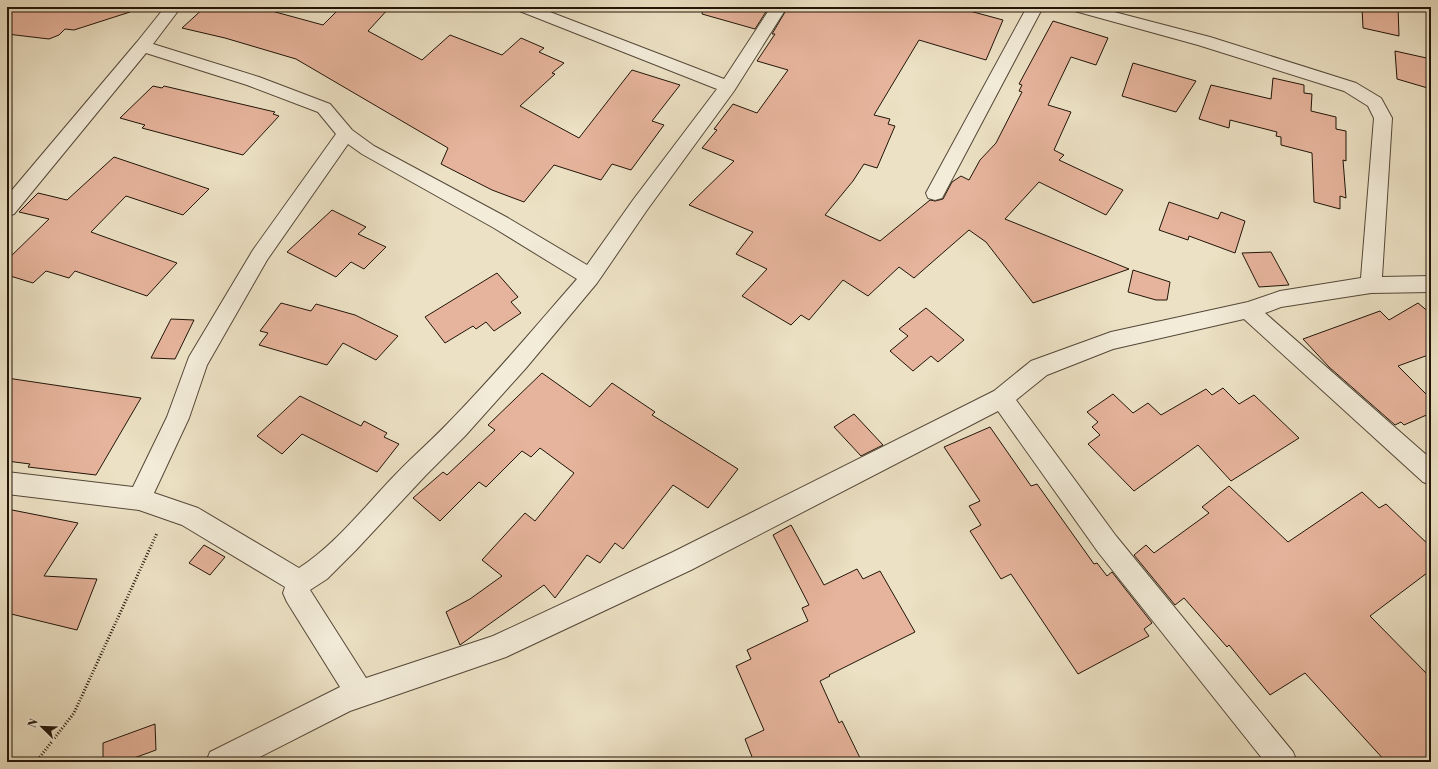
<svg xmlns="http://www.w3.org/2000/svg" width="1438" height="769" font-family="'Libre Bodoni',serif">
  <rect width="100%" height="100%" fill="#ece1c4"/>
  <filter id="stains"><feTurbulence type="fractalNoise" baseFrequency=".005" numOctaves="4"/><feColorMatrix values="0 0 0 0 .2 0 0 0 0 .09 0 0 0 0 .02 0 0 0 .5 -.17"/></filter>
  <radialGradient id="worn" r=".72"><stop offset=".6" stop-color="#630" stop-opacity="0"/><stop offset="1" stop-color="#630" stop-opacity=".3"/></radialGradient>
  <path fill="#e6b49c" stroke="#211509" d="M7 7H130V12L74 30 65 29 59 35 49 39 7 34Z
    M205 7H257L323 25 341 7H390L368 31 422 60 450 35 502 55 521 38 544 48 539 52 564 63 552 73 555 74 520 106 579 138 632 70 680 85 652 121 664 125 631 170 612 164 601 180 554 165 524 202 492 190 441 164 448 148 296 59 225 38 182 28Z
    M703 7H769L755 29 702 14Z
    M788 7H955L1003 20 986 60 919 40 874 115 890 119 888 124 895 126 877 168 864 164 853 181 825 215 880 241 930 200 935 201 943 199 952 182 961 176 969 180 980 160 996 143 1022 92 1019 91 1022 85 1019 84 1053 21 1108 38 1096 65 1071 57 1048 105 1071 112 1054 150 1064 155 1059 160 1123 190 1106 215 1039 182 1005 219 1129 269 1033 303 986 242 969 230 914 278 899 267 868 296 843 280 809 320 801 315 791 325 742 296 767 269 736 254 753 232 689 205 734 161 702 148 717 130 714 129 733 104 757 113 788 70 757 61 775 34H772Z
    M1362 7H1398L1399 36 1363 28Z
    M1395 51 1431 59V89L1397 79Z
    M1133 63 1196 81 1176 112 1122 96Z
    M1273 78 1304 85V93L1312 94 1311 111 1336 117V129L1346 131V161L1343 160 1346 198 1340 196V209L1314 202 1312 153 1281 145V137L1276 136 1277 132 1230 120 1229 128 1199 119 1211 85 1271 99Z
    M153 86 162 88 164 86 275 112 273 114 279 116 243 155 142 128 145 125 120 118Z
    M114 157 209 189 183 215 126 196 91 232 177 263 147 296 75 271 69 278 46 271 33 283 7 275V260L49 219 19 212 38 193 67 200Z
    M1169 202 1218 219 1221 212 1245 221 1235 253 1189 236 1188 240 1159 230Z
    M332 210 366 227 358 234 386 247 364 269 351 262 336 277 287 252Z
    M1271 252 1289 285 1259 287 1242 253Z
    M1133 270 1170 282 1167 300H1156L1128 292Z
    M497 273 518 297 511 302 521 313 494 331 486 322 476 329 473 326 445 343 425 317Z
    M281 303 311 311 316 304 355 315 398 336 376 360 343 343 327 365 259 345 268 333 260 331Z
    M1418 303 1431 314V354L1398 366 1431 399V413L1404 425 1401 422 1395 425 1329 367 1303 339 1380 311 1389 320Z
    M926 308 964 340 938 362 931 356 913 371 890 351 908 336 899 329Z
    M171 319 194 320 175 359 151 358Z
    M542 373 590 407 612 383 655 412 652 415 738 469 708 508 673 485 623 549 615 543 600 563 587 555 555 598 544 585 460 645 446 612 470 599 502 576 482 560 525 513 535 521 574 473 540 448 531 457 522 451 486 487 479 482 440 521 413 498 443 472 447 475 495 430 488 425Z
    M7 378 141 398 96 475 28 467 30 464 7 461Z
    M1223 388 1239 404 1254 395 1299 438 1231 481 1198 445 1134 491 1088 444 1100 435 1092 427 1098 422 1087 412 1113 394 1133 413 1148 403 1161 415 1206 389 1212 395Z
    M300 396 361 426 364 421 387 433 384 437 399 444 377 472 302 434 282 454 257 436Z
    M854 414 883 445 861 456 834 427Z
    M990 427 1031 486 1037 484 1094 564 1097 563 1107 576 1112 572 1152 623 1144 629 1149 636 1078 674 1011 574 1001 579 970 531 981 525 969 506 980 501 944 447Z
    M1229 486 1288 542 1362 492 1379 508 1386 504 1431 547V570L1370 616 1431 678V754L1423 762H1386L1305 673 1270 695 1229 645 1227 647 1184 598 1175 605 1134 555 1146 545 1154 553 1209 513 1202 507Z
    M7 509 78 523 44 576 97 579 77 630 7 613Z
    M791 525 824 585 857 569 863 579 880 571 915 632 829 675 830 676 820 681 839 723 842 721 862 762H754L745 739 764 730 736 666 751 659 747 650 808 621 802 608 809 605 773 535Z
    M204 545 225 557 210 575 189 563Z
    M155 724 156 750 123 762H103V743Z"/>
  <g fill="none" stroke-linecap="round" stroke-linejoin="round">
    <g stroke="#544838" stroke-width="2">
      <path id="street" d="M165 7H181L153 44 259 77 330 104 352 130 374 146 508 218 587 265 633 200 717 89 517 10 515 7H537L724 79 771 7H787L734 91 647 210 597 283 526 368 465 436 426 475 356 550 327 579 310 590 366 678 493 636 673 552 994 391 1031 361 1111 332 1248 302 1280 291 1361 278 1374 118 1368 106 1344 91 1198 45 1071 10 1069 7H1095L1210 37 1356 83 1381 98 1392 118 1382 277 1431 276V292L1371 293 1281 307 1265 313 1431 459V485L1423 482 1244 319 1113 349 1047 375 1016 400 1116 536 1293 752 1297 762H1265L1098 552 998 411 691 570 506 657 350 711 250 762H206L210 752 340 687 287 602 283 593 285 587 182 525 139 510 7 494V472L133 487 167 417 189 357 253 250 336 134 318 112 247 85 146 53 14 214 7 216V196L137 42ZM348 144 362 154 494 228 577 279C535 327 494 376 449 422 432 440 413 456 395 475 366 505 335 545 299 568L198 508 154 493 189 418 207 365 267 260Z
        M1027 7H1043L942 198 935 200 928 198 926 193Z"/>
    </g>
    <path stroke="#211509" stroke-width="3" stroke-dasharray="1 2" stroke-linecap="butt" d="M36 762 74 713 157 533"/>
    <use href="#street" fill="#f3ecd9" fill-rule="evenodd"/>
  </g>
  <rect width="1438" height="769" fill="none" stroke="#ece1c4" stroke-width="24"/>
  <rect x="8" y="8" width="1422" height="753" fill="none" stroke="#211509" stroke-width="2"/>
  <rect x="12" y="12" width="1414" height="745" fill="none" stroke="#211509"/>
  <g transform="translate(42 727) rotate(293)" stroke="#f3ecd9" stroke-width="3" paint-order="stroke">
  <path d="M0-3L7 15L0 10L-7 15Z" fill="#211509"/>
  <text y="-6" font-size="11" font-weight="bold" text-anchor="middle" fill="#211509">N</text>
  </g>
  <rect width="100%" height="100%" filter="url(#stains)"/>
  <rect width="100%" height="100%" fill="url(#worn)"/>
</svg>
